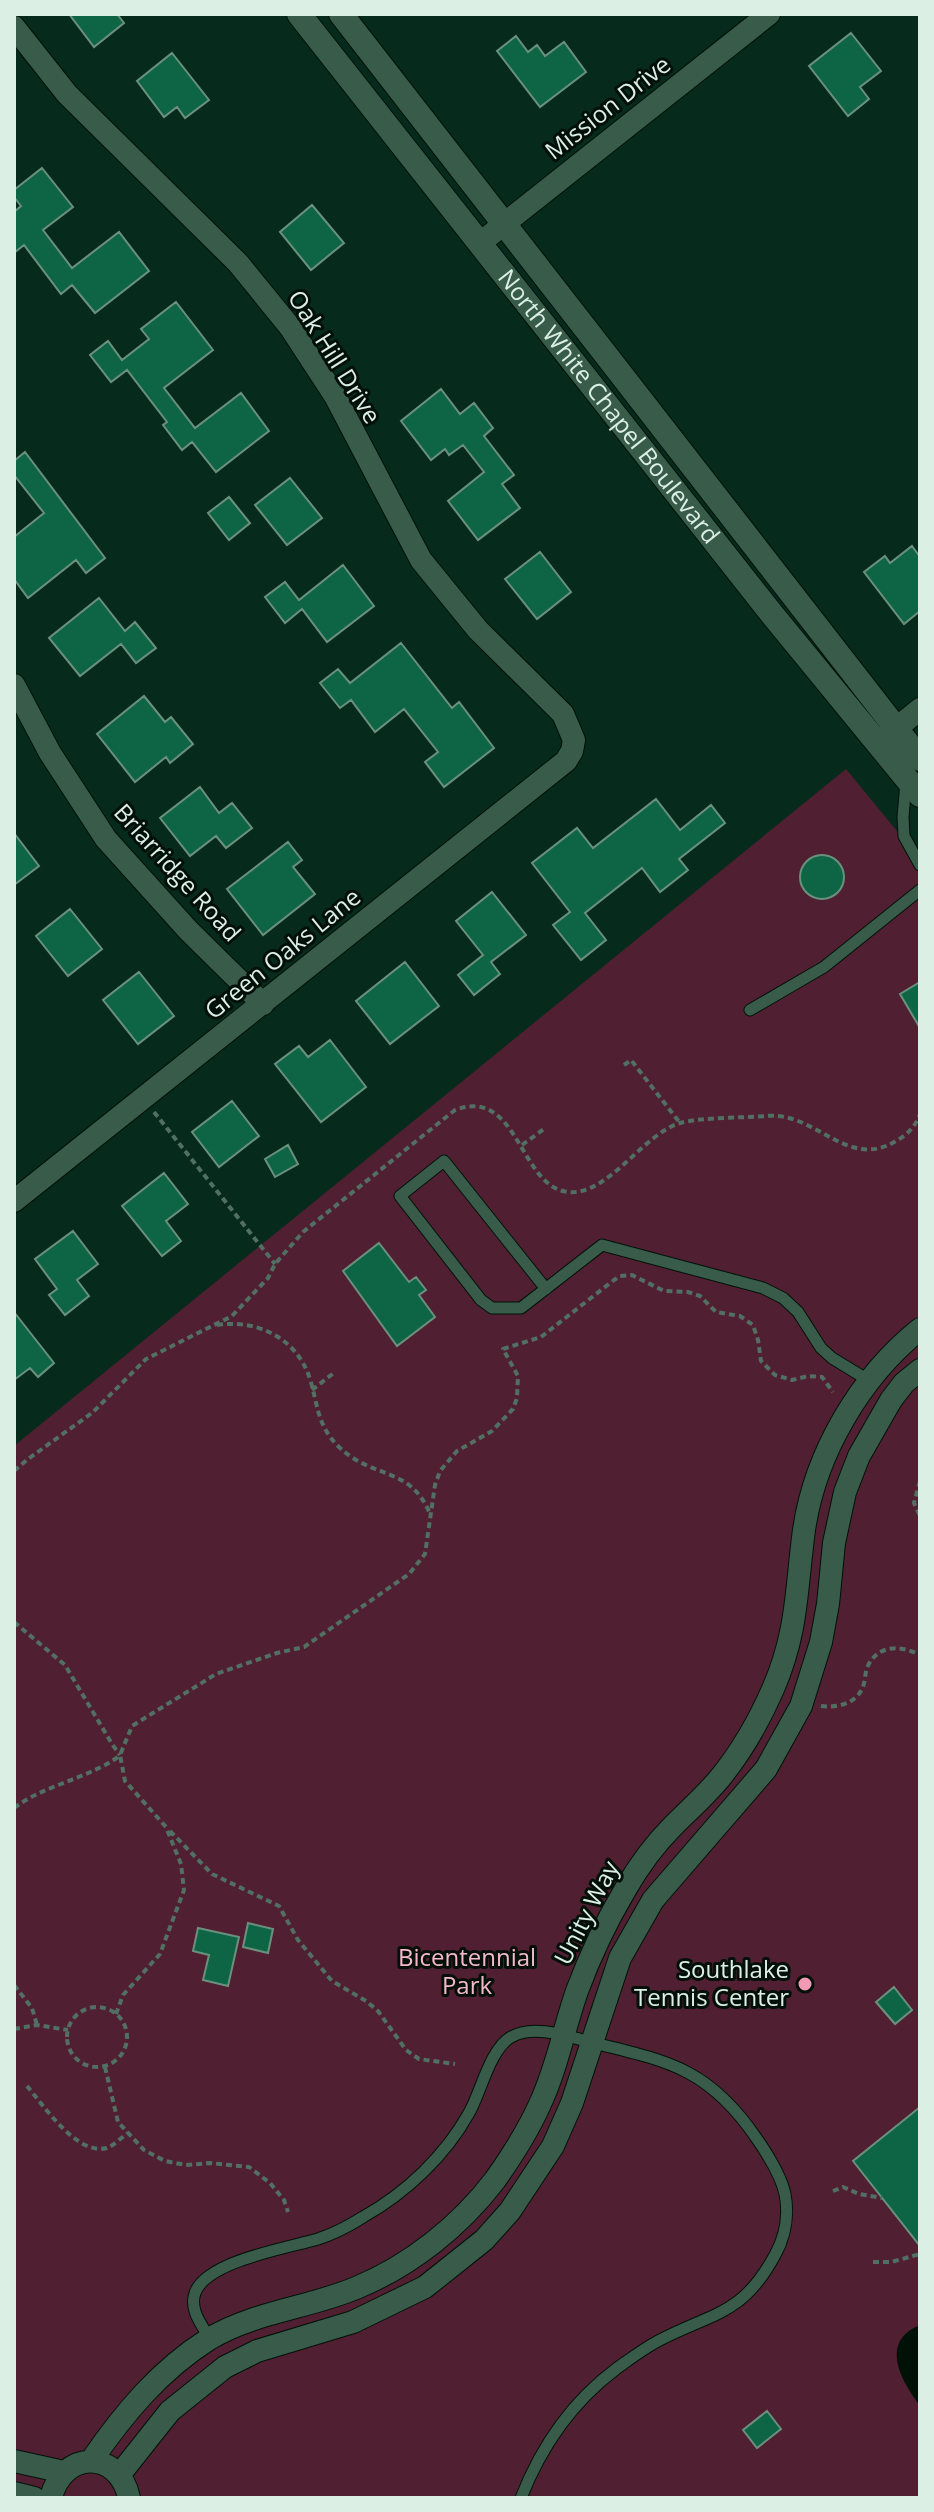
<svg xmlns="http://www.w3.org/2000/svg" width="934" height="2512" font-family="'Open Sans',sans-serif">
  <rect width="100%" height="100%" fill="#062b1c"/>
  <path fill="#511f32" d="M846 769 920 859V2498H14V1446Z"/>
  <path fill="#001108" d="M920 2325V2406C902 2382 878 2342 920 2325Z"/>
  <path fill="#0e6546" stroke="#6b907d" stroke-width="2" d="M69 14H117L124 23 94 47Z
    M851 33 881 71 860 87 869 99 848 116 809 66Z
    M516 36 528 52 537 45 545 56 564 42 586 72 540 107 497 51Z
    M172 53 209 100 185 118 177 107 164 117 137 81Z
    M42 168 73 207 43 230 72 268 119 232 149 271 95 313 72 285 61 294 24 245 14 253V212L21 206 14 197V190Z
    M312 205 344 243 311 270 280 232Z
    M176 302 213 350 164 388 195 428 241 393 269 431 216 472 192 442 182 450 163 425 167 422 127 370 111 382 90 355 108 341 122 360 149 339 141 329Z
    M441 389 460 414 474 403 493 428 484 436 514 475 502 484 520 508 478 540 448 501 484 472 463 445 449 455 445 449 431 460 401 421Z
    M25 452 105 558 86 573 76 560 28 598 14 579V537L44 513 14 475V461Z
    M290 478 322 518 287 545 255 505Z
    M229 497 250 523 229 540 208 513Z
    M912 546 920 557V611L904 624 864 572 885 556 890 563Z
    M540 552 571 592 537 619 505 579Z
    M343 565 374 606 327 642 302 609 285 623 265 597 285 582 299 600Z
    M99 598 125 631 135 622 156 648 136 663 121 644 80 676 49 638Z
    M401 643 452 708 459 702 494 748 444 787 425 762 438 752 404 709 375 732 351 700 340 708 320 683 338 669 350 683Z
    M144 696 165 722 171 717 193 744 170 763 166 757 135 782 97 734Z
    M200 787 219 813 232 803 252 828 226 848 216 836 190 856 160 818Z
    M656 799 680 830 711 805 725 823 679 859 688 870 660 892 642 868 585 913 606 940 581 960 553 925 570 912 532 863 577 828 593 848Z
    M14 833 39 866 14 885Z
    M288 842 302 860 293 867 315 894 263 935 227 889Z
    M800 877a22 22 0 1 1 44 0a22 22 0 1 1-44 0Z
    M492 892 526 935 491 962 500 974 474 995 458 975 483 955 456 921Z
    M70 909 102 949 68 976 36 936Z
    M405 962 439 1006 390 1044 356 1001Z
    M139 972 174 1016 138 1044 103 1000Z
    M920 982V1028L900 994Z
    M330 1040 366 1087 321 1122 275 1064 299 1046 308 1057Z
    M232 1101 259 1136 219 1167 192 1132Z
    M288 1145 298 1164 275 1177 265 1159Z
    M164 1173 188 1204 166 1221 181 1241 162 1256 122 1206Z
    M73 1231 98 1264 77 1280 89 1296 65 1315 49 1295 57 1289 35 1259Z
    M379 1243 409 1282 416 1277 426 1290 419 1295 435 1317 397 1346 343 1271Z
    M14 1312 54 1363 38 1377 30 1368 14 1380Z
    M248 1923 273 1929 268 1953 243 1947Z
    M198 1928 239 1937 228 1986 203 1980 209 1955 193 1951Z
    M894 1987 912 2010 895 2024 876 2002Z
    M920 2107V2246L853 2161Z
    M767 2411 781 2429 757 2448 743 2430Z"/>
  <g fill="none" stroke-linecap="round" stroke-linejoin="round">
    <g stroke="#001208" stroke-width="13">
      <path id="lane" d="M906 782 903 817 904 836 920 865
        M750 1010 824 967 920 890
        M546 1289 444 1161 400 1196 481 1300 492 1308H521L602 1245 763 1288 783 1298 798 1312 821 1348 832 1358 868 1380
        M210 2339C202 2325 189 2310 195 2293 206 2261 288 2248 318 2239 333 2234 349 2226 363 2217 406 2193 445 2156 469 2113 481 2092 490 2049 511 2037 533 2024 567 2036 590 2042 668 2061 709 2068 757 2139 768 2155 781 2175 785 2194 789 2215 785 2237 775 2255 742 2316 713 2312 658 2341 643 2349 630 2359 616 2369 572 2402 541 2447 521 2498"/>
    </g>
    <g stroke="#001208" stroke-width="24">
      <path id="street" d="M14 27 67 94 238 263 290 327 335 396 421 560 478 630 563 714 574 740 572 751 566 761 14 1201
        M480 243 769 14
        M14 685 50 753 106 839 188 930 263 1004
        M882 740 920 709
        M14 2461 64 2472
        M91 2461C124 2413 160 2370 209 2339 254 2312 308 2308 356 2288 410 2266 460 2226 495 2180 512 2156 528 2131 540 2104 557 2068 564 2028 577 1991 590 1956 606 1922 625 1890 638 1867 654 1845 673 1826 689 1810 706 1795 720 1778 742 1751 759 1721 773 1689 798 1632 796 1589 804 1530 815 1454 860 1377 920 1329
        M120 2474 170 2411 225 2367 257 2351 353 2322 425 2287 484 2240 510 2211 553 2146 572 2103 620 1958 653 1900 766 1769 801 1706 821 1642 828 1604 834 1543 845 1492 859 1456 891 1400 904 1383 920 1370
        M14 2493 34 2498
        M51 2498C62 2450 119 2449 129 2498"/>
    </g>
    <g stroke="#001208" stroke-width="26">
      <g id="secondary">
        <path id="s1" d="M299 14 771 613 920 795"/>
        <path d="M341 14 920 759"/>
      </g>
    </g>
    <path stroke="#516f62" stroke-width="4" stroke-dasharray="6 4" stroke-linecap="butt" d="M624 1065 631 1060 680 1123
      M154 1112 275 1264
      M522 1145 544 1129
      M217 1325C257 1319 297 1338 310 1379 318 1405 317 1425 338 1446 372 1480 410 1465 430 1514
      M312 1390 335 1372
      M14 1471 28 1459 92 1413 146 1359 232 1316 268 1278 275 1264 303 1232 455 1110C519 1086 519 1187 568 1192 608 1196 643 1134 680 1123 703 1117 741 1118 766 1116 816 1111 847 1171 896 1141 907 1135 916 1126 920 1114
      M920 1481 914 1503 920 1516
      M14 1622 65 1665 112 1744 120 1755
      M821 1706C837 1708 856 1704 863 1687 865 1681 865 1674 867 1668 877 1644 901 1645 920 1655
      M14 1808C46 1784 88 1779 121 1755
      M170 1831 212 1874 279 1906 298 1940 332 1981 366 2001 378 2011 406 2050 419 2059 455 2064
      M14 1985 32 2008 37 2025
      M67 2037a30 30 0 1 1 60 0a30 30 0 1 1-60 0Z
      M116 2014 123 1995 160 1954 184 1890 181 1864 166 1827 125 1781 120 1755 132 1726 216 1674 277 1653 304 1647 409 1574 425 1554 435 1485 440 1471 457 1451 492 1431 513 1409 517 1398 518 1376 503 1349 541 1337 614 1280 620 1276 632 1275 664 1291 688 1292 700 1296 716 1312 740 1316 753 1325 758 1340 761 1361 775 1375 792 1380 808 1376 822 1377 833 1392
      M14 2029 37 2025 68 2030
      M105 2067 118 2122 144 2150 165 2161 186 2165 210 2163 249 2167 270 2183 284 2200 288 2212
      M27 2086C44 2106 77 2156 107 2148 113 2146 122 2137 128 2133
      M833 2191 843 2187 859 2194 882 2198
      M873 2262H891L920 2254"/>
    <use href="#lane" stroke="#385b4a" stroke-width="11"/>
    <use href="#street" stroke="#385b4a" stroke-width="22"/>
    <use href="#secondary" stroke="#385b4a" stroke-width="24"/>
  </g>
  <circle fill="#f09ab6" stroke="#03100a" stroke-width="3" cx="805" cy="1984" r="8"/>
  <g text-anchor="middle" stroke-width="6" stroke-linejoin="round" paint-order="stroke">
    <g font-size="24" fill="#dcefe5" stroke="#03100a">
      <text transform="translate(608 108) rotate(-38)" y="8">Mission Drive</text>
      <text transform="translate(334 357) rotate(58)" y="8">Oak Hill Drive</text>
      <text dy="8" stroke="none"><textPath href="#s1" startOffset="500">North White Chapel Boulevard</textPath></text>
      <text transform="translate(177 873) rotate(48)" y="8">Briarridge Road</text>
      <text transform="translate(283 954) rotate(-39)" y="8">Green Oaks Lane</text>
      <text transform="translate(587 1913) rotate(-63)" y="8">Unity Way</text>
    </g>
    <g font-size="24" fill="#f4b8ca" stroke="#03100a">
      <text x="467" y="1966">Bicentennial<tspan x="467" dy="28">Park</tspan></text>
    </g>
    <g font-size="24" fill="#dcefe5" stroke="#03100a" text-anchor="end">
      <text x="789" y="1978">Southlake<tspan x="789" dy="28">Tennis Center</tspan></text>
    </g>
  </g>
  <rect width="934" height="2512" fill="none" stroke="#dcefe5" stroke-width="32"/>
</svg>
